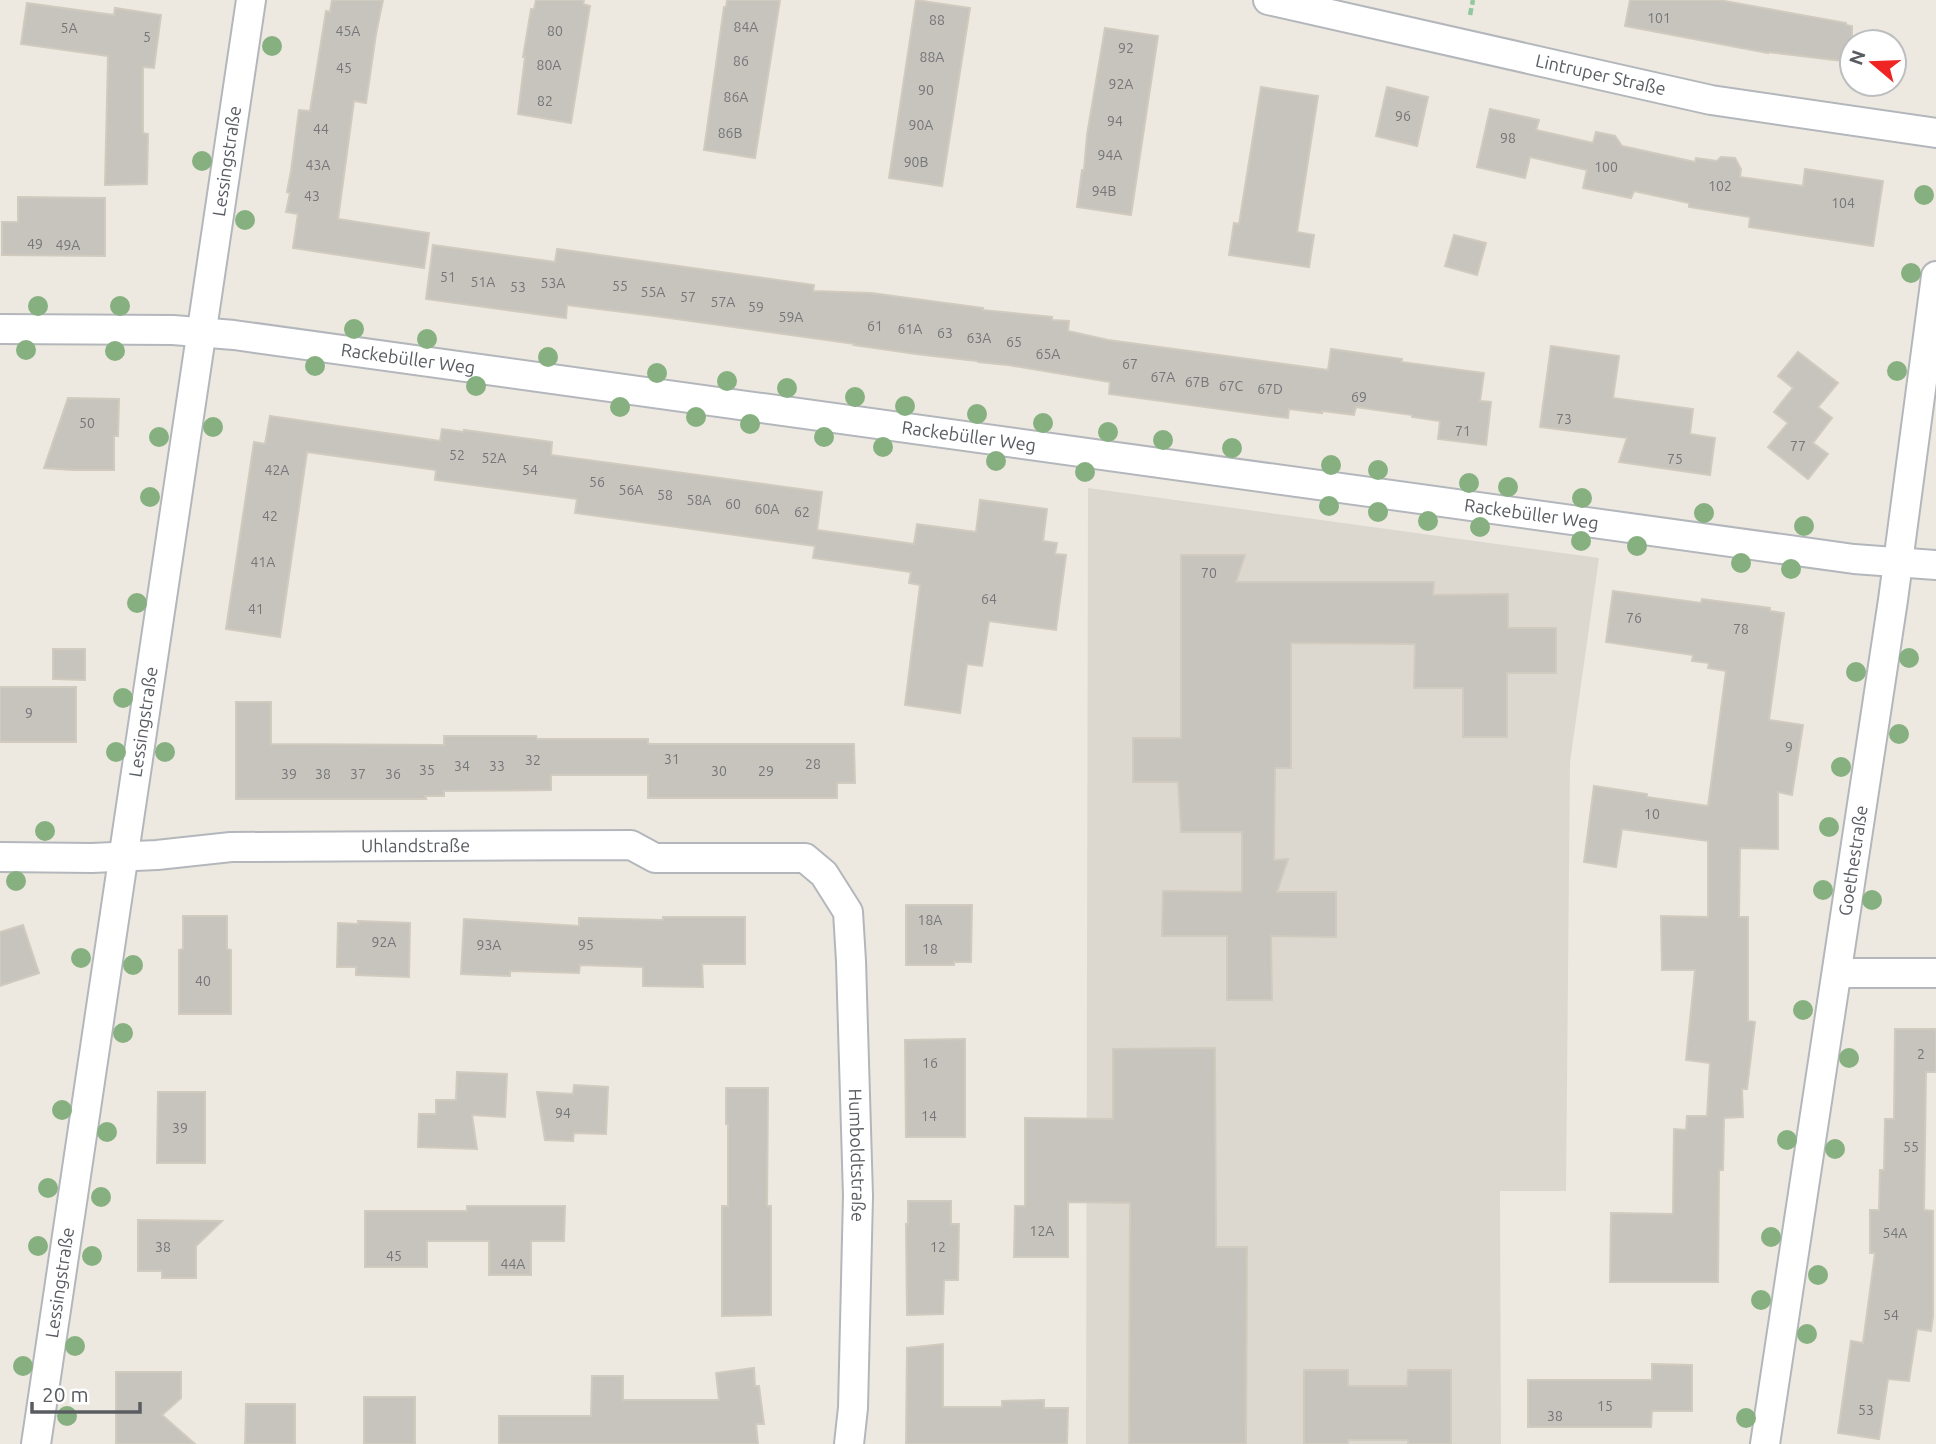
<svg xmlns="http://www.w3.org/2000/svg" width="1936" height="1444" viewBox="0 0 1936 1444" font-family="Ubuntu,sans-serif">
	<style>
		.education { fill: #ddd8cf }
		.building { fill: #c7c3bd; stroke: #d1cabe; stroke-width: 2 }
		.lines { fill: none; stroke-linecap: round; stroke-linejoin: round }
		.minor-casing { stroke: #b3b7bc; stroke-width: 32 }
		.path { stroke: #93c79f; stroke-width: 4.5; stroke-dasharray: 7 3.5; stroke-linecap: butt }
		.minor { stroke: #fff; stroke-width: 28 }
		.tree { fill: #86b07f }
		.labels { text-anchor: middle; stroke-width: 5; stroke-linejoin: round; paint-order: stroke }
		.number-label { font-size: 14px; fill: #747679 }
		.street-label { font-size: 18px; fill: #595d62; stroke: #fff }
	</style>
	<rect width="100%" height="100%" fill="#ede9e0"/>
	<!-- education -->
	<path class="education" d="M1088,488L1599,558L1570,762L1566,1191H1500L1501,1444H1086Z"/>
	<!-- building -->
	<path class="building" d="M332,0H383L376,34L366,103L354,101L338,219L429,233L424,268L293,248L298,214L286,212L290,193L287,192L291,171L299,110L310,111L326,11L330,12Z
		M536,0H584L583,4L590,6L571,123L518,114L525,57H523L531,9H534Z
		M727,0H780L755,158L704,150L724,7H726Z
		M916,0L970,8L942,186L889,178Z
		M1630,0H1719L1846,23V25L1852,26V62L1768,52V53L1625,26Z
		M27,3L114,15L115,8L161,15L154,68L143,67V133L148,134L147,184L105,185L108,56L21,44Z
		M1105,28L1158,36L1131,215L1077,207L1082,170H1084L1087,135Z
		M1261,87L1318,96L1297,232L1314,235L1309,267L1229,255L1234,223L1239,224Z
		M1387,87L1428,97L1417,146L1376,136Z
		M1490,109L1539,120L1536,130L1593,143L1596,132L1615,136L1622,146L1695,162L1696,158L1717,161L1721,157L1735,158L1741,169L1740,177L1803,186L1805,169L1883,181L1873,246L1749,227L1750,217L1689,207V203L1634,191L1631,198L1583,188L1587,170L1530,157L1525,178L1477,167Z
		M18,197L105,198V256L2,255V222H18Z
		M1454,235L1486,243L1477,275L1445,266Z
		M433,245L555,262L557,249L814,285L813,291L871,293L983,308L982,310L1052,317V320L1069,321L1068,331L1108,340L1328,370L1331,349L1402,359L1401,362L1484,373L1480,401L1491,402L1486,445L1438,439L1440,421L1412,417V415L1356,407L1354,415L1322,411V413L1289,409L1288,418L1271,416L1109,394L1110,382L1008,365L978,362L977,361L916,354L854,345L855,344L655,316L567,305L566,318L426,299Z
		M1551,346L1619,356L1613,398L1693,409L1690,434L1715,438L1710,475L1619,462L1627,438L1540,427Z
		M1798,352L1838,383L1818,407L1832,418L1813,443L1828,454L1808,479L1768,447L1788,423L1774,412L1793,388L1778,376Z
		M68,398L119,399L118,436H114V470H73L44,468Z
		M270,416L440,441L442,429L464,432V430L537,440L552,442L551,455L822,492L817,530L914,544L917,524L976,532L980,500L1047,509L1043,541L1057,543L1055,554L1066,555L1056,630L989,621L982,666L967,664L960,713L905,705L920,585L909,583L911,572L813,558L815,546L575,513L577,499L435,480L436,470L307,452L280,637L226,629L254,442L265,444Z
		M1181,555H1245L1236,582H1434L1433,595L1508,594V628H1556V673H1507V737H1463V688H1414L1415,644L1291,643V768H1275L1274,860L1288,859L1277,892H1336V937L1271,936L1272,1000H1227V936H1162L1163,891L1242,892V832H1181L1178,782H1133V738H1181Z
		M1613,591L1701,603L1702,599L1770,608V611L1784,613L1769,720L1803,725L1792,795L1778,792V849L1740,848L1739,917H1748V1021L1755,1022L1747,1089H1742L1743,1117L1724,1118L1723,1170H1719L1718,1282H1610L1611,1213L1673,1214L1674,1129L1686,1130L1687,1116H1707L1710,1063L1686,1060L1695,970H1662L1661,916L1708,917V841L1622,829L1616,867L1584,862L1594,786L1647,794V797L1708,806L1726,671L1708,668L1709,663L1692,661L1693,655L1606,642Z
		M53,649H85V680L53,679Z
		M0,687H76V742H0Z
		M236,702H271V744L444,745V736H536L537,739H648V744H854L855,783H837V798H648V775H551V790L444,791V796H425L426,799H236Z
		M906,905H972L971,962H954V965H906Z
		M183,916H227V949L231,950V1014H179V950L183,949Z
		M663,917H745V964H702L703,987L643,986V967L580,965L579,973L510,971V976L461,974L464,919L579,926V918L663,920Z
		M358,921L410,923L409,977L356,975V967H337L338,923L358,924Z
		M23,925L39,973L0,986V932Z
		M1895,1029H1936V1072H1926L1924,1210L1933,1211V1316L1931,1331L1917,1329L1909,1381L1888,1379L1879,1439L1838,1433L1851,1341L1863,1343L1875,1253H1870V1210H1879L1880,1170H1884L1885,1119H1894Z
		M965,1039V1137H906L905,1040Z
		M1215,1048L1216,1247H1247L1246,1444H1129L1130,1203L1068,1202V1257H1014L1015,1206H1025V1118L1113,1119V1049Z
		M457,1072L507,1074L505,1117L472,1115L477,1149L418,1147L419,1114H436V1100H456Z
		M574,1085L608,1087L606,1134L574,1133L573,1141L545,1140L537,1092L573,1094Z
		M726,1088H768L767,1206H771V1315L722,1316V1206H728V1124H726Z
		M158,1092H205V1163H157Z
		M908,1201H951V1224H959L958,1280H944L943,1314L907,1315L906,1224H908Z
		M467,1206H565L564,1241H531V1275H489V1241H427V1267H365V1211H467Z
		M138,1220L222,1221L196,1246V1278H162V1271H138Z
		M943,1344V1407H1002V1401L1044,1400V1408H1068L1067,1444H906L907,1348Z
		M1652,1364L1692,1365V1411H1652L1651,1427H1528V1380H1652Z
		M754,1368L755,1386H759L764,1424H756L758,1444H499V1416H591L592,1376H623V1400H719L716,1373Z
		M1304,1370H1348V1386H1407L1408,1370H1451V1444H1408V1440H1348V1444H1304Z
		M116,1372H181V1398L162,1415L195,1444H116Z
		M364,1397H415V1444H364Z
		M246,1404H295V1444H245Z"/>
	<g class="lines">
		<!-- minor casing -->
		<g class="minor-casing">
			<g id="minor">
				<path id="s1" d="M1268,0L1711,100L1936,133"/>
				<path id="s2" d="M0,329L173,330L234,335L1854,559L1936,565"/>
				<path id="s3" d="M0,857L92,858L157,855L231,847L631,845L655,858H805L824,874L848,912L851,961L858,1196L853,1408L849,1444"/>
				<path d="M1837,973H1936"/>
				<path id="s4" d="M36,1444L251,0"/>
				<path id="s5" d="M1765,1444L1893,600L1936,276"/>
			</g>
		</g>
		<!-- path -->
		<path class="path" d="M1470,15L1473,0"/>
		<!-- minor -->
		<use href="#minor" class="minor"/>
	</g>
	<!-- trees -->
	<g class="tree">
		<circle cx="272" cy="46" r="10"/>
		<circle cx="202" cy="161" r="10"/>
		<circle cx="1924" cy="195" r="10"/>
		<circle cx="245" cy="220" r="10"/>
		<circle cx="1911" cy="273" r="10"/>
		<circle cx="38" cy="306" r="10"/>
		<circle cx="120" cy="306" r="10"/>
		<circle cx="354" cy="329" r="10"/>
		<circle cx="427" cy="339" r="10"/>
		<circle cx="26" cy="350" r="10"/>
		<circle cx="115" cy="351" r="10"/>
		<circle cx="548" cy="357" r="10"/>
		<circle cx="315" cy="366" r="10"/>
		<circle cx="1897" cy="371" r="10"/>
		<circle cx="657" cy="373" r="10"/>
		<circle cx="727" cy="381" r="10"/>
		<circle cx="476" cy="386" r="10"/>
		<circle cx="787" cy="388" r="10"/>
		<circle cx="855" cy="397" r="10"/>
		<circle cx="905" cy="406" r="10"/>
		<circle cx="620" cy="407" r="10"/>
		<circle cx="977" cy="414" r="10"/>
		<circle cx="696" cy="417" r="10"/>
		<circle cx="1043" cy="423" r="10"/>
		<circle cx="750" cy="424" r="10"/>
		<circle cx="213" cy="427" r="10"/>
		<circle cx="1108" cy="432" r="10"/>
		<circle cx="159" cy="437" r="10"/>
		<circle cx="824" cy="437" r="10"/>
		<circle cx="1163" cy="440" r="10"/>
		<circle cx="883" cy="447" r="10"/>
		<circle cx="1232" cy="448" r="10"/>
		<circle cx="996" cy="461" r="10"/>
		<circle cx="1331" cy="465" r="10"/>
		<circle cx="1378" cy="470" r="10"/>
		<circle cx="1085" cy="472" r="10"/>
		<circle cx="1469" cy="483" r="10"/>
		<circle cx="1508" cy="487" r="10"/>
		<circle cx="150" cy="497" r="10"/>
		<circle cx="1582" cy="498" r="10"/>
		<circle cx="1329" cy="506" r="10"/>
		<circle cx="1378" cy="512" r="10"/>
		<circle cx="1704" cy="513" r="10"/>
		<circle cx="1428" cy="521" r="10"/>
		<circle cx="1804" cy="526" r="10"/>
		<circle cx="1480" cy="527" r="10"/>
		<circle cx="1581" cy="541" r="10"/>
		<circle cx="1637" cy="546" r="10"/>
		<circle cx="1741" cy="563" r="10"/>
		<circle cx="1791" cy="569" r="10"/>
		<circle cx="137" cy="603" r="10"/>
		<circle cx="1909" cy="658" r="10"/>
		<circle cx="1856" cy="672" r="10"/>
		<circle cx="123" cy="698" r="10"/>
		<circle cx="1899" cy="734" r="10"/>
		<circle cx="116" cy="752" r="10"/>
		<circle cx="165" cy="752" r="10"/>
		<circle cx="1841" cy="767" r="10"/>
		<circle cx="1829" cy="827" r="10"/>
		<circle cx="45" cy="831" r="10"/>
		<circle cx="16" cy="881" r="10"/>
		<circle cx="1823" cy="890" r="10"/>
		<circle cx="1872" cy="900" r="10"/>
		<circle cx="81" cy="958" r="10"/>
		<circle cx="133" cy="965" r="10"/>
		<circle cx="1803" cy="1010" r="10"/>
		<circle cx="123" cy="1033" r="10"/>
		<circle cx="1849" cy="1058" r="10"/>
		<circle cx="62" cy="1110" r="10"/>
		<circle cx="107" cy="1132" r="10"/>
		<circle cx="1787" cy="1140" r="10"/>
		<circle cx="1835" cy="1149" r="10"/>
		<circle cx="48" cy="1188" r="10"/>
		<circle cx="101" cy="1197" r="10"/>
		<circle cx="1771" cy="1237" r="10"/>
		<circle cx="38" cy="1246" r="10"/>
		<circle cx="92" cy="1256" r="10"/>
		<circle cx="1818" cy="1275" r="10"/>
		<circle cx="1761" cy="1300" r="10"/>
		<circle cx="1807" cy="1334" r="10"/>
		<circle cx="75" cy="1346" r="10"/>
		<circle cx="23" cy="1366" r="10"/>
		<circle cx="67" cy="1416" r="10"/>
		<circle cx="1746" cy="1418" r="10"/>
	</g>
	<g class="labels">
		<!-- number labels -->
		<g class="number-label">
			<text x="1659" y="23">101</text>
			<text x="937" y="25">88</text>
			<text x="746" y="32">84A</text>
			<text x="69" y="33">5A</text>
			<text x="348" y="36">45A</text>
			<text x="555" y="36">80</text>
			<text x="147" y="42">5</text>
			<text x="1126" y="53">92</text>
			<text x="932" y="62">88A</text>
			<text x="741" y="66">86</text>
			<text x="549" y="70">80A</text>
			<text x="344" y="73">45</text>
			<text x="1121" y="89">92A</text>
			<text x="926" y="95">90</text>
			<text x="736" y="102">86A</text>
			<text x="545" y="106">82</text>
			<text x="1403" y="121">96</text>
			<text x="1115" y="126">94</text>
			<text x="921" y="130">90A</text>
			<text x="321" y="134">44</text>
			<text x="730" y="138">86B</text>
			<text x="1508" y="143">98</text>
			<text x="1110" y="160">94A</text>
			<text x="916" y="167">90B</text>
			<text x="318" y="170">43A</text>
			<text x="1606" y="172">100</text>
			<text x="1720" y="191">102</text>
			<text x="1104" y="196">94B</text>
			<text x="312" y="201">43</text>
			<text x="1843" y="208">104</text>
			<text x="35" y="249">49</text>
			<text x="68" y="250">49A</text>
			<text x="448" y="282">51</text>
			<text x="483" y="287">51A</text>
			<text x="553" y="288">53A</text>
			<text x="620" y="291">55</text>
			<text x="518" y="292">53</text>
			<text x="653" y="297">55A</text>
			<text x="688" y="302">57</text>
			<text x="723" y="307">57A</text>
			<text x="756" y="312">59</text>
			<text x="791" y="322">59A</text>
			<text x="875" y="331">61</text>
			<text x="910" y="334">61A</text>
			<text x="945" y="338">63</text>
			<text x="979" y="343">63A</text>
			<text x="1014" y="347">65</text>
			<text x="1048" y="359">65A</text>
			<text x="1130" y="369">67</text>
			<text x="1163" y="382">67A</text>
			<text x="1197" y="387">67B</text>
			<text x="1231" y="391">67C</text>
			<text x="1270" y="394">67D</text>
			<text x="1359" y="402">69</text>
			<text x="1564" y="424">73</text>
			<text x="87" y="428">50</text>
			<text x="1463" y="436">71</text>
			<text x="1798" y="451">77</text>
			<text x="457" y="460">52</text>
			<text x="494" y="463">52A</text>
			<text x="1675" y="464">75</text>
			<text x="277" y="475">42A</text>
			<text x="530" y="475">54</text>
			<text x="597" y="487">56</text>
			<text x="631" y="495">56A</text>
			<text x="665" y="500">58</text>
			<text x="699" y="505">58A</text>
			<text x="733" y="509">60</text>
			<text x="767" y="514">60A</text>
			<text x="802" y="517">62</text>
			<text x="270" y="521">42</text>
			<text x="263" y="567">41A</text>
			<text x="1209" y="578">70</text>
			<text x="989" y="604">64</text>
			<text x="256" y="614">41</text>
			<text x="1634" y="623">76</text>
			<text x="1741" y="634">78</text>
			<text x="29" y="718">9</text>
			<text x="1789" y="752">9</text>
			<text x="672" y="764">31</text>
			<text x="533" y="765">32</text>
			<text x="813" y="769">28</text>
			<text x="462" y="771">34</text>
			<text x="497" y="771">33</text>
			<text x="427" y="775">35</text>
			<text x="719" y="776">30</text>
			<text x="766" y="776">29</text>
			<text x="289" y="779">39</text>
			<text x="323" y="779">38</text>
			<text x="358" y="779">37</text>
			<text x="393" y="779">36</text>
			<text x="1652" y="819">10</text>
			<text x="930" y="925">18A</text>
			<text x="384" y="947">92A</text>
			<text x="489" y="950">93A</text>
			<text x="586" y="950">95</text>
			<text x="930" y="954">18</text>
			<text x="203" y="986">40</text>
			<text x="1921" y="1059">2</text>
			<text x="930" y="1068">16</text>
			<text x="563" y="1118">94</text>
			<text x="929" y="1121">14</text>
			<text x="180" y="1133">39</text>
			<text x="1911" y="1152">55</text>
			<text x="1042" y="1236">12A</text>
			<text x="1895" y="1238">54A</text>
			<text x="163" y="1252">38</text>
			<text x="938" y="1252">12</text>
			<text x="394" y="1261">45</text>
			<text x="513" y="1269">44A</text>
			<text x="1891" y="1320">54</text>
			<text x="1605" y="1411">15</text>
			<text x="1866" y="1415">53</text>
			<text x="1555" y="1421">38</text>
		</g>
		<!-- street labels -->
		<g class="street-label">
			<text dy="6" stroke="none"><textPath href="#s1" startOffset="341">Lintruper Straße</textPath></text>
			<text dy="6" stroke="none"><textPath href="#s4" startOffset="1297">Lessingstraße</textPath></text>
			<text dy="6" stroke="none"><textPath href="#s2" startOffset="410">Rackebüller Weg</textPath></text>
			<text dy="6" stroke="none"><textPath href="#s2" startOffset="976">Rackebüller Weg</textPath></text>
			<text dy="6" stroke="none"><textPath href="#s2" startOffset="1544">Rackebüller Weg</textPath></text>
			<text dy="6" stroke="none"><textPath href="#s4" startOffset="730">Lessingstraße</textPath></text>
			<text dy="6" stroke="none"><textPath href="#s3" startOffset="416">Uhlandstraße</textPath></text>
			<text dy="6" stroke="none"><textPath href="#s5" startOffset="590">Goethestraße</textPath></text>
			<text dy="6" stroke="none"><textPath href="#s3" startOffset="1122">Humboldtstraße</textPath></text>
			<text dy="6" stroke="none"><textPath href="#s4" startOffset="163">Lessingstraße</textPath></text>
		</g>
	</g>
	<!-- north arrow -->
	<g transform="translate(1873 63) rotate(289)"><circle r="33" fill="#ffffff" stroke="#bdbec0" stroke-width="2"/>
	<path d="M0-5L12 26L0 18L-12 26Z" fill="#ef2523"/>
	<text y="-10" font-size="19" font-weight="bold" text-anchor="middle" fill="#595d62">N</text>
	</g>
	<!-- scale -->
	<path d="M32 1402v10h108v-10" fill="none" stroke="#595d62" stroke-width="3.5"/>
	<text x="42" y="1402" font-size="21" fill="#595d62" stroke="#ffffff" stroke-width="5" paint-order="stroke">20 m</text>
</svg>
